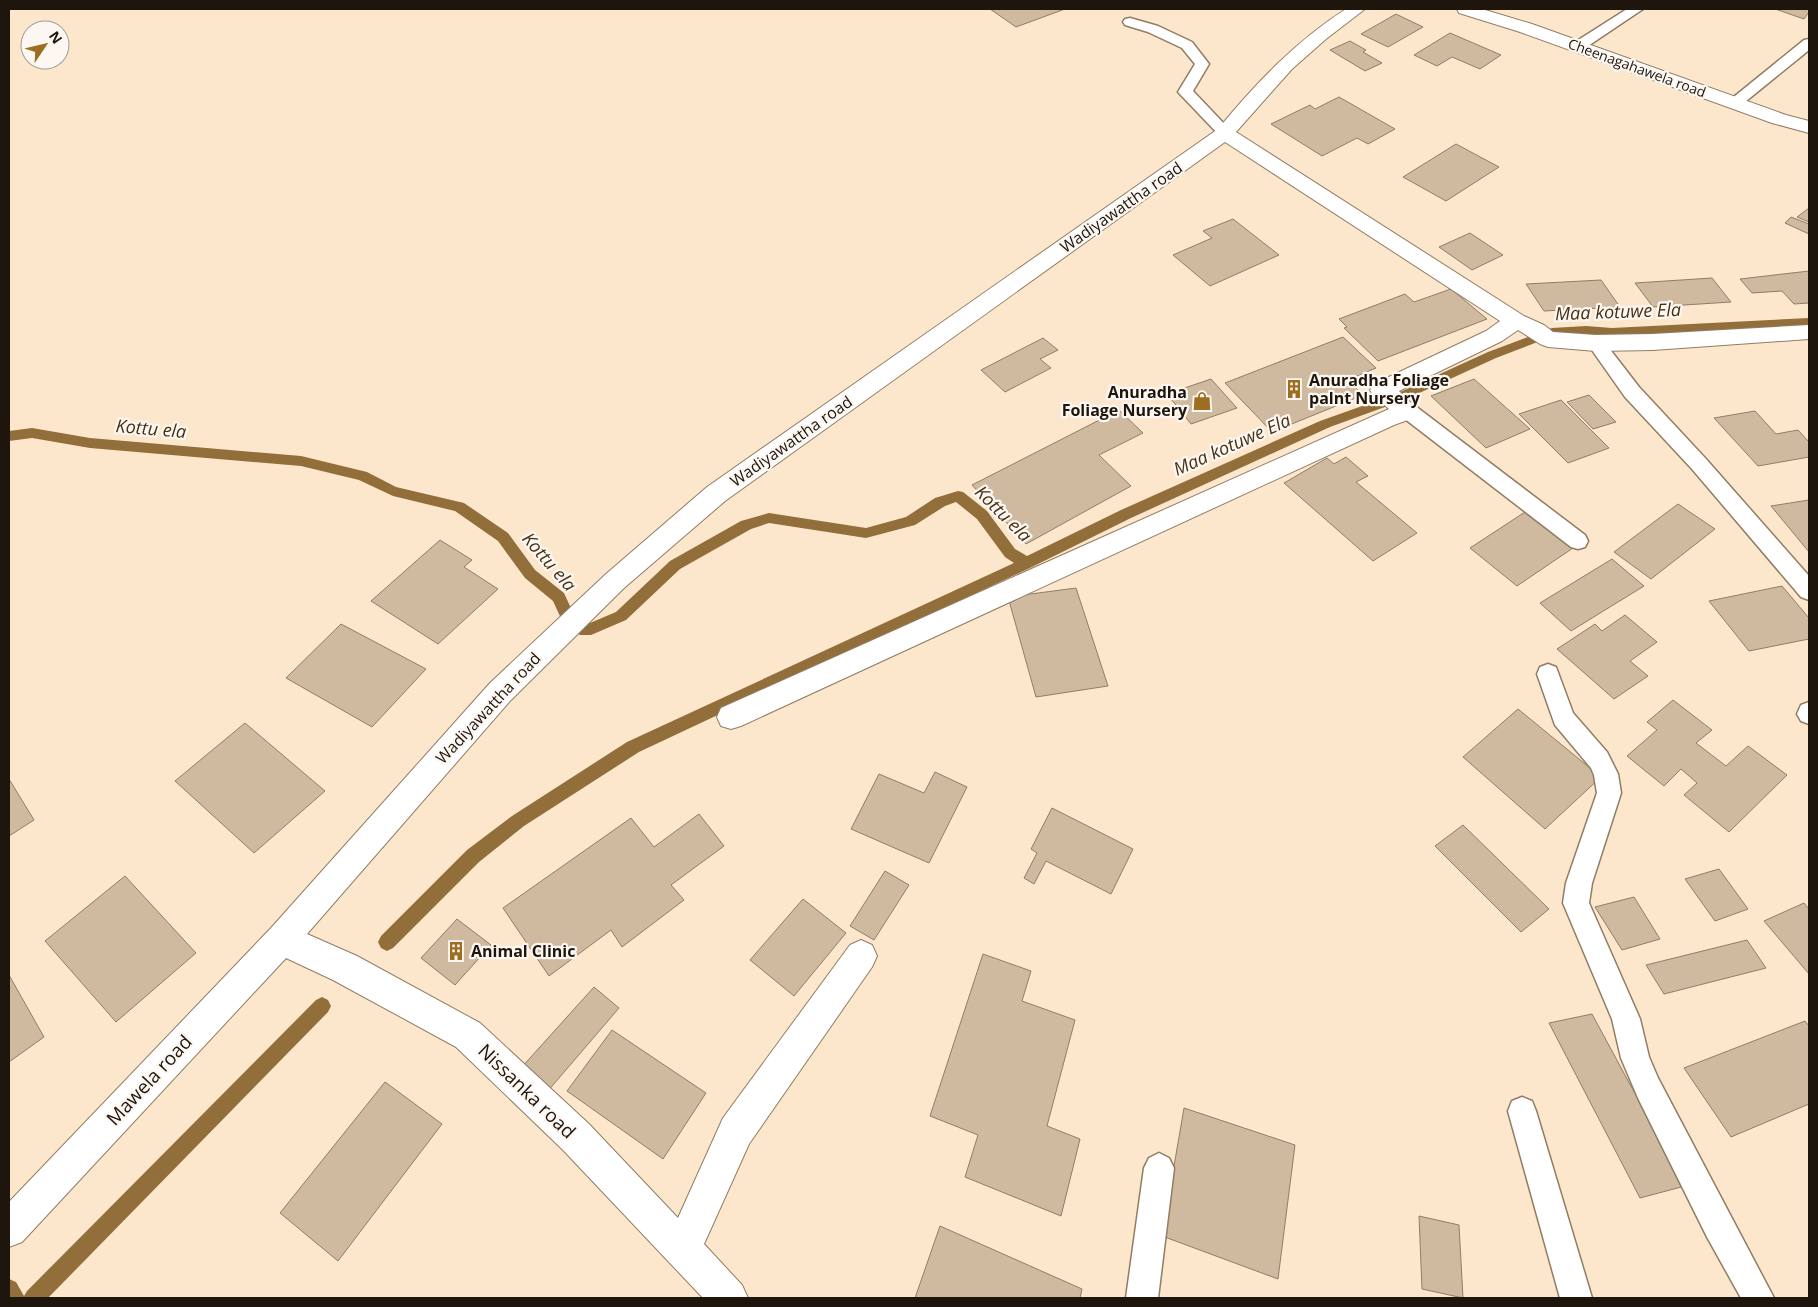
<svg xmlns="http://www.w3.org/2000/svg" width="1818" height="1307" viewBox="0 0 1818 1307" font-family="'Open Sans',sans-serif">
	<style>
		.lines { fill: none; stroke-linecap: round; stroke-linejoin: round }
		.stream { fill: #926e3b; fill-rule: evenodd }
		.building { fill: #cfbaa0; stroke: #907d65 }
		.service-casing { stroke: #907d64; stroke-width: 3 }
		.minor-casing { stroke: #907d64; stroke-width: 2 }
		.service { fill: #fff; fill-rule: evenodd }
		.minor { fill: #fff; fill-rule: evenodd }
		.labels { text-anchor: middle; stroke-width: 4.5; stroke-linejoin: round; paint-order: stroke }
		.far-street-label { font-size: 14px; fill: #1e160d; stroke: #fcf7f2 }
		.street-label { font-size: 16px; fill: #1e160d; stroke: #fcf7f2 }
		.poi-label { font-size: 16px; font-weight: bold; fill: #1e160d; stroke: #fcf7f2; text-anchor: start }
		.water-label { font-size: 18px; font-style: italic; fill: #463113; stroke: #fcf7f2 }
		.near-street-label { font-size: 19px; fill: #1e160d; stroke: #fcf7f2 }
	</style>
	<rect width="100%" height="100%" fill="#fde7cc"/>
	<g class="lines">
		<!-- stream -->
		<path class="stream" d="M1809,318V326L1612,336L1586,334L1553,336L1496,358L1404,400L1330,427L1131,518L1032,567L639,752L524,826L479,862L393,948L387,951L381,948L378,942L381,936L467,850L512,816L627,742L1014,563L1005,557L977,519L956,502L945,506L915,525L866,538L769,523L751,529L680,569L626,620L591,635H580L564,625L553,601L525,578L498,541L455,511L393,496L359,480L301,466L90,448L32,438L9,441V431L32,428L90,438L301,456L367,472L396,487L464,503L508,533L535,570L564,593L575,617L583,623H590L616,612L670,561L741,521L769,513L866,528L906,517L935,498L958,491L963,492L987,511L1015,549L1027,556L1121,510L1320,421L1396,394L1488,352L1552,328L1586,326L1612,328Z
			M322,997L328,1000L331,1006L328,1012L48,1298H9V1279L16,1282L24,1296L27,1291L316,1000Z"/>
	</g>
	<!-- building -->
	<path class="building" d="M990,9H1065L1016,27Z
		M1775,9H1809V12L1804,19Z
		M1396,14L1423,27L1388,47L1361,34Z
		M1450,33L1501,55L1480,69L1452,57L1437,66L1414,55Z
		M1350,41L1366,50L1363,52L1382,63L1365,71L1330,50Z
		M1339,97L1395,129L1368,144L1357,138L1322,156L1271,124L1310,105L1315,109Z
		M1456,144L1499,167L1446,201L1403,177Z
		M1809,208V222L1797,217Z
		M1791,217L1809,224V234L1785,223Z
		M1233,219L1279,255L1210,286L1173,255L1212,238L1203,231Z
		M1470,233L1503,255L1472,270L1439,247Z
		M1809,271V303L1794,304L1782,291L1752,293L1740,279Z
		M1712,278L1731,302L1653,307L1635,283Z
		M1601,280L1620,307L1544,311L1526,284Z
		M1451,289L1487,319L1378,361L1344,328L1347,327L1339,319L1405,294L1414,302Z
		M1343,337L1376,368L1348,380L1363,395L1272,432L1225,383Z
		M1043,338L1058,350L1040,359L1051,368L1005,392L981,370Z
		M1211,379L1237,408L1191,424L1167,394Z
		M1474,379L1530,429L1486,448L1431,396Z
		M1589,395L1616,422L1593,429L1567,402Z
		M1561,400L1609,448L1568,463L1519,414Z
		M1119,410L1143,433L1099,455L1131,486L1026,544L972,485Z
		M1755,411L1776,434L1798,430L1809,442V457L1758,466L1714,418Z
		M1346,457L1368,476L1356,482L1417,533L1373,561L1284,483L1327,458L1334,464Z
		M1809,500V552L1771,506Z
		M1678,504L1715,529L1651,579L1614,552Z
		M1525,512L1573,548L1517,586L1470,548Z
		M440,540L472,560L464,567L498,589L438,644L371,601Z
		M1612,559L1644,586L1571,631L1540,603Z
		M1782,586L1809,618V639L1749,651L1709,601Z
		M1076,588L1108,686L1036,697L1008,597Z
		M1625,615L1657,642L1630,661L1648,676L1614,699L1557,649L1595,624L1602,631Z
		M341,624L426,669L372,727L286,678Z
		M1673,700L1712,730L1696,743L1726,766L1748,746L1787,775L1729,832L1684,795L1697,783L1681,769L1664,786L1627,756L1657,730L1647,722Z
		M1518,709L1601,777L1545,829L1463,757Z
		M245,723L325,791L254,853L175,781Z
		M935,772L967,787L929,863L851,829L879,774L924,793Z
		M9,779L34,820L9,836Z
		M1052,808L1133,849L1111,894L1046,861L1034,884L1024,878L1037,853L1031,849Z
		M699,814L724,846L671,885L684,900L622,947L611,930L549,976L503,908L631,818L654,847Z
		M1463,825L1549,909L1521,932L1435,846Z
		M1719,869L1748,909L1715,921L1685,879Z
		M885,871L909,885L874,940L850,926Z
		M125,876L196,953L116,1022L45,941Z
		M1634,897L1660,939L1622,950L1595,907Z
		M803,899L846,933L794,996L750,960Z
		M1804,903L1809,909V974L1764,921Z
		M457,919L491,945L455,985L421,958Z
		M1747,940L1766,968L1664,994L1646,965Z
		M983,954L1031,971L1022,1001L1075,1020L1047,1126L1080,1139L1061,1216L965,1177L978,1135L930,1116Z
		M9,975L44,1037L9,1062Z
		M594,987L619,1008L547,1092L521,1068Z
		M1592,1014L1685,1186L1640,1198L1549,1023Z
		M1805,1021L1809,1026V1104L1731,1137L1684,1068Z
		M612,1030L706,1093L663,1159L567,1091Z
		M385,1082L442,1124L338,1261L280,1213Z
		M1184,1108L1295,1145L1278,1279L1162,1236Z
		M1419,1216L1459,1225L1463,1298L1422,1289Z
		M940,1226L1082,1289L1080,1298H915Z"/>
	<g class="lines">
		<!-- service casing -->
		<g class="service-casing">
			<path id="service" d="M1627,9H1643L1582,50H1572L1570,47L1572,44Z
				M1130,18L1158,26L1192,42L1209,64L1193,91L1230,130L1233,133L1230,136H1220L1178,92L1195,64L1182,48L1148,32L1125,25L1123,22L1125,19Z
				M1809,39V50L1740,106H1730L1727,103L1730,100L1804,40Z
				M1596,337L1602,339L1639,387L1706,459L1809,576V600L1801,597L1692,469L1625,397L1587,343L1590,339Z
				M1399,397L1406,399L1585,535L1588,541L1585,547L1578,549L1571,547L1392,409L1389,404L1392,399Z
				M1548,664L1556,667L1573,713L1607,752L1618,774L1621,793L1592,883L1589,903L1640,1019L1649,1057L1658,1078L1774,1298H1741L1707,1237L1638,1098L1621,1058L1612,1019L1563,903L1566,883L1597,793L1594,775L1591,768L1555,725L1537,674L1540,667Z
				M1809,702V724L1801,721L1797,714L1801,705Z
				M1522,1097L1532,1101L1536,1111L1592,1298H1560L1508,1111L1512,1101Z
				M1159,1153L1169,1158L1174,1168L1158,1298H1126L1144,1168L1149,1158Z"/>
		</g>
		<!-- minor casing -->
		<g class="minor-casing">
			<path id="minor" d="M1346,9H1365L1326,39L1292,69L1236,132L1524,316L1544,325L1553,332L1596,335L1653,334L1809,325V339L1653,350L1596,351L1548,347L1540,344L1518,330L1502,341L1399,391L1410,403L1416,405L1420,411L1416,417L1394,425L741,726L731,729L721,726L717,717L721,708L1389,409L1374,396L1370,390L1374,384L1486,331L1500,321L1225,142L725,501L624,588L510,701L307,934L357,956L480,1023L589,1124L678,1218L723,1118L850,945L861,940L872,945L877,956L872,967L749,1144L704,1244L742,1285L748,1298H703L563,1150L456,1047L333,980L286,958L22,1242L9,1247V1202L271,928L490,683L606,574L707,487L1218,129C1256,83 1296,41 1346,9Z
				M1457,9H1482L1532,24L1786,115L1809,121V133L1772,123L1520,32L1459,13Z"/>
		</g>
		<!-- service -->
		<use href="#service" class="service"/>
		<!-- minor -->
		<use href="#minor" class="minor"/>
	</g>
	<!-- icons -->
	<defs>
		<g id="building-bare" transform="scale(1.5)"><path d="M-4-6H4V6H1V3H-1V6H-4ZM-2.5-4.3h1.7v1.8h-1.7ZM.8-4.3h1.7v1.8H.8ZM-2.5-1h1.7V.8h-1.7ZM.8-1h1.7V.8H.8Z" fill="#9d6d20" stroke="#fcf7f2" stroke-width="2.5" paint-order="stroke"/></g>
		<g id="shop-bare" transform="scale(1.5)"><path d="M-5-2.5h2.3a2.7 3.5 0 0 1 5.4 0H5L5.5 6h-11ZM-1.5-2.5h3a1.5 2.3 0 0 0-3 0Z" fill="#9d6d20" stroke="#fcf7f2" stroke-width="2.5" paint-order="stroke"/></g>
	</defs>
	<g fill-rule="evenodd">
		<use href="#building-bare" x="1294" y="389"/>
		<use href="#shop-bare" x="1202" y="401"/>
		<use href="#building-bare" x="456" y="951"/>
	</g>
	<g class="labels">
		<!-- far-street labels -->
		<g class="far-street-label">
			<text transform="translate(1637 68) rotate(20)" y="5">Cheenagahawela road</text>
		</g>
		<!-- street labels -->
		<g class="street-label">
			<text transform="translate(1121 207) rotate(-35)" y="6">Wadiyawattha road</text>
			<text transform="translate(791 441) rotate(-35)" y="6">Wadiyawattha road</text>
			<text transform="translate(488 708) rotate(-47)" y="6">Wadiyawattha road</text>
		</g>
		<!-- poi labels -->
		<g class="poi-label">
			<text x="1309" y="386">Anuradha Foliage<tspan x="1309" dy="18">palnt Nursery</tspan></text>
			<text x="1187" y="398" text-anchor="end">Anuradha<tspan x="1187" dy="18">Foliage Nursery</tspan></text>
			<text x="471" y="957">Animal Clinic</text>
		</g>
		<!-- water labels -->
		<g class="water-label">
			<text transform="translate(1618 312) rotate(-2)" y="6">Maa kotuwe Ela</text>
			<text transform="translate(151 429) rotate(5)" y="6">Kottu ela</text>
			<text transform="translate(1232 445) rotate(-24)" y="6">Maa kotuwe Ela</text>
			<text transform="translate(1003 514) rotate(45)" y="6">Kottu ela</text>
			<text transform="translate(549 562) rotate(49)" y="6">Kottu ela</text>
		</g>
		<!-- near-street labels -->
		<g class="near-street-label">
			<text transform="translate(149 1080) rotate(-47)" y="7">Mawela road</text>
			<text transform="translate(527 1091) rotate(44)" y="7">Nissanka road</text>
		</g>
	</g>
	<!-- border -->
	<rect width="1818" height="1307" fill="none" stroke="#1e160d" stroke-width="20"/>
	<!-- north arrow -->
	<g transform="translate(45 45) rotate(55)"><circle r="24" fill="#fcf7f2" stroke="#a39d96"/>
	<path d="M0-4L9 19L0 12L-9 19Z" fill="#9d6d20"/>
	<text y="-8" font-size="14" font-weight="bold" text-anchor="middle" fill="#1e160d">N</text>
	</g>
</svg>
